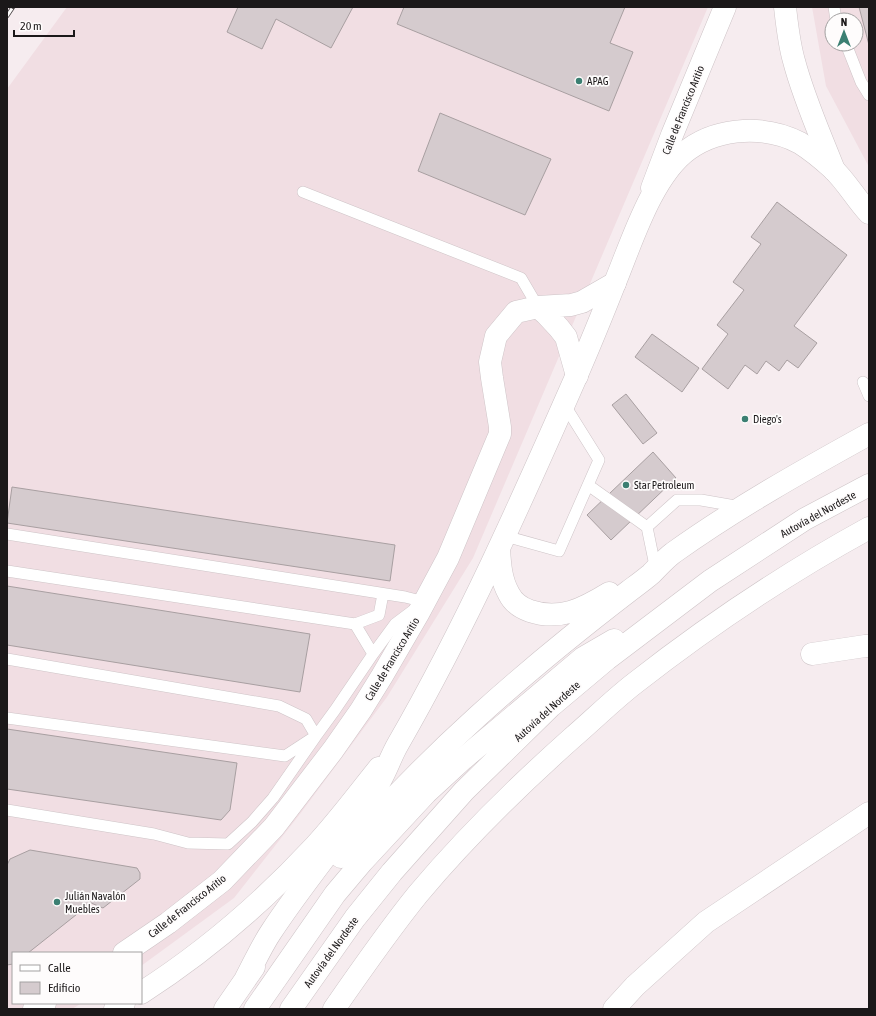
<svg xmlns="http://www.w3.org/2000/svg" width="876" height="1016" viewBox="0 0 876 1016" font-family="'Asap Condensed',sans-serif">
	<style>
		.built { fill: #f1dee3; fill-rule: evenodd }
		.building { fill: #d5cbce; stroke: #a89fa1 }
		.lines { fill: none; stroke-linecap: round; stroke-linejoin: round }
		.service-casing { stroke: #cec4c7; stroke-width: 12 }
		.minor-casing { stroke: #cec4c7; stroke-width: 23 }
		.tertiary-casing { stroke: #cec4c7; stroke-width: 23 }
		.secondary-casing { stroke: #cec4c7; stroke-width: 23 }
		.trunk-casing { stroke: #cec4c7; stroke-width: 23 }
		.motorway-casing { stroke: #cec4c7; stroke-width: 23 }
		.service { stroke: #fff; stroke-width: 11 }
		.minor { stroke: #fff; stroke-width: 22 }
		.tertiary { stroke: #fff; stroke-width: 22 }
		.secondary { stroke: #fff; stroke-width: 22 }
		.trunk { stroke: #fff; stroke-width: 22 }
		.motorway { stroke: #fff; stroke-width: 22 }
		.rail-casing { stroke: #484344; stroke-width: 4.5 }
		.rail { stroke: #fefcfc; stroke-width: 3; stroke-dasharray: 9; stroke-linecap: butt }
		.poi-dot { fill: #3b7f72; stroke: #fefcfc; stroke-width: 1.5 }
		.labels { text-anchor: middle; stroke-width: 3.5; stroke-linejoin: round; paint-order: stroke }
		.poi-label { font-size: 11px; fill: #1b1819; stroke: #fefcfc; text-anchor: start }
		.street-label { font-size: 11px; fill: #1b1819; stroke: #fefcfc }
	</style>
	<rect width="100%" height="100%" fill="#f6ecef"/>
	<!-- built -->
	<path class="built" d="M67,7H708L473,558L387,697L300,814L234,898L141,966V953H13V1003H82L72,1009H7V89Z
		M812,7H869V167L826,86ZM832,20H856V44H832Z"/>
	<!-- building -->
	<path class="building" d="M238,7H353L331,48L276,19L262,49L227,32Z
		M404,7H625L610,43L633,52L609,111L397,24Z
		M859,7H869V45Z
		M440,113L551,159L525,215L418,171Z
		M777,202L847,255L794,326L817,343L798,368L787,360L779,371L766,361L757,374L745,365L728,389L702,369L728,334L717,325L744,290L733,282L761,244L751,237Z
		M652,334L699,368L682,392L635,357Z
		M626,394L657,433L643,444L612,405Z
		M653,452L676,478L611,540L587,515Z
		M12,487L395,545L390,581L7,523Z
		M7,586L310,634L300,692L7,645Z
		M7,729L237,763L230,810L221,820L7,789Z
		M30,850L137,868L140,873V879L103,908L91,903L28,953H13V964L7,965V865L10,859Z"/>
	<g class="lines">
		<!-- service casing -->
		<g class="service-casing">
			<path id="service" d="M834,7L836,20
				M846,44L861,82L869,95
				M303,192L521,278L538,307
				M863,382L869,396
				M588,485L647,527
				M7,534L405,597L425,602
				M505,536L559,551L599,460L564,404
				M654,561L647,527L677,500H701L741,507
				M7,571L355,624L379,615L383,594
				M373,654L395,624L415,609
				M7,659L279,706L306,719L316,736L335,710L373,654L355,624
				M7,718L285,756L311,739
				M7,810L154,834L188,843L228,844L252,822L273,798L316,736"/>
		</g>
		<!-- minor casing -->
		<g class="minor-casing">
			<path id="minor" d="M538,307L546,314L559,328L566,337L577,376
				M812,654L865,646H869
				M124,953L168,923L222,881L274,827L333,750L361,710L382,676L418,614L448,558L497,441L500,434V427L492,378L490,362L496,336L516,312L538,307L571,305L582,302L615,283
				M34,1009L45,1003"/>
		</g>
		<!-- tertiary casing -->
		<g class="tertiary-casing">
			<path id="tertiary" d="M141,993C205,952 264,901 315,846C338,821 358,794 379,768
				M115,1009L124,1003
				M614,1009L635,986L706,922L869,813"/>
		</g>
		<!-- secondary casing -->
		<g class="secondary-casing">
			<path id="secondary" d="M785,7C787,25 789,44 794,61C804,99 820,134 834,170
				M652,188L672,135L725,7"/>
		</g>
		<!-- trunk casing -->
		<g class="trunk-casing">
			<path id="trunk" d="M499,549C500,565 501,580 509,594C513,602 521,608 530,611C560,621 583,609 609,593
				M341,857C425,757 526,670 629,591C637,585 644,580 651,574C658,567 665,559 673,553C736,508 802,471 869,434
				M246,978C254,963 261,947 271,932C305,880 346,833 380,781C387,769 391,756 398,744C466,626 521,502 576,377C590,345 603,313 616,280C632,241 653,174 689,149C720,127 766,125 800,143C811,150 822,159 832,168C846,181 856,199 869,213
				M225,1009L254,967"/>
		</g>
		<!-- motorway casing -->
		<g class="motorway-casing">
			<path id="motorway" d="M255,1009L335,894L362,862L426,793L463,759L583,658L614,640
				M291,1009L355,918L392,872L464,791L551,706L607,659L710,581L805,519L869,485
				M334,1009C361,970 388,931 418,894C465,838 517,787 572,738C593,720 613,700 635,683C709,625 787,573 869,528"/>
		</g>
		<!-- service -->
		<use href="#service" class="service"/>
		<!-- minor -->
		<use href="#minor" class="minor"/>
		<!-- tertiary -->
		<use href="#tertiary" class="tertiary"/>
		<!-- secondary -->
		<use href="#secondary" class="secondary"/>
		<!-- trunk -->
		<use href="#trunk" class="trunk"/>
		<!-- motorway -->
		<use href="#motorway" class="motorway"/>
		<!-- rail casing -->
		<g class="rail-casing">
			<path id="rail" d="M7,16L13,7"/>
		</g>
		<!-- rail -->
		<use href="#rail" class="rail"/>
	</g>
	<!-- markers -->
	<g class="poi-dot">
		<circle cx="579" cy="81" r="4"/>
		<circle cx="745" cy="419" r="4"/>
		<circle cx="626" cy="485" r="4"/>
		<circle cx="57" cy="902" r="4"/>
	</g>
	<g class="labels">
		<!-- poi labels -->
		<g class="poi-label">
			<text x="587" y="85">APAG</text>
			<text x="753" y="423">Diego's</text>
			<text x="634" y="489">Star Petroleum</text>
			<text x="65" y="900">Julián Navalón<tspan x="65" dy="13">Muebles</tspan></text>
		</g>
		<!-- street labels -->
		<g class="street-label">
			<text transform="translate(683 110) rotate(-68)" y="4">Calle de Francisco Aritio</text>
			<text transform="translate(818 514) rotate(-29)" y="4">Autovía del Nordeste</text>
			<text transform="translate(392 659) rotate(-59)" y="4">Calle de Francisco Aritio</text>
			<text transform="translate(547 711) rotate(-42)" y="4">Autovía del Nordeste</text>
			<text transform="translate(187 906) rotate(-38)" y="4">Calle de Francisco Aritio</text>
			<text transform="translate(331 952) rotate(-54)" y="4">Autovía del Nordeste</text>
		</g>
	</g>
	<!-- border -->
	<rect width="876" height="1016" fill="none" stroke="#1b1819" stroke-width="16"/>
	<!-- legend -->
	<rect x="12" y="952" width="130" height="52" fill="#fefcfc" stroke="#a3a1a1"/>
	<rect x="20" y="965" width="20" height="6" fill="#ffffff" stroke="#a3a1a1"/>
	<text x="48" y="972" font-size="12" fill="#1b1819">Calle</text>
	<rect x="20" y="982" width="20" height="12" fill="#d5cbce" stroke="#a3a1a1"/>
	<text x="48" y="992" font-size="12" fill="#1b1819">Edificio</text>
	<!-- north arrow -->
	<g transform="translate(844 32)"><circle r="19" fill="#fefcfc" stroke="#a3a1a1"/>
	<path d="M0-3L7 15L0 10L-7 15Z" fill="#3b7f72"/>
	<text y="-6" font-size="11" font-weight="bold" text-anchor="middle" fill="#1b1819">N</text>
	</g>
	<!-- scale -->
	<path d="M14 30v6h60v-6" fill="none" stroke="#1b1819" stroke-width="2"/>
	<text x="20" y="30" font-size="12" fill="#1b1819" stroke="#fefcfc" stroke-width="3" paint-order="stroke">20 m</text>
</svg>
